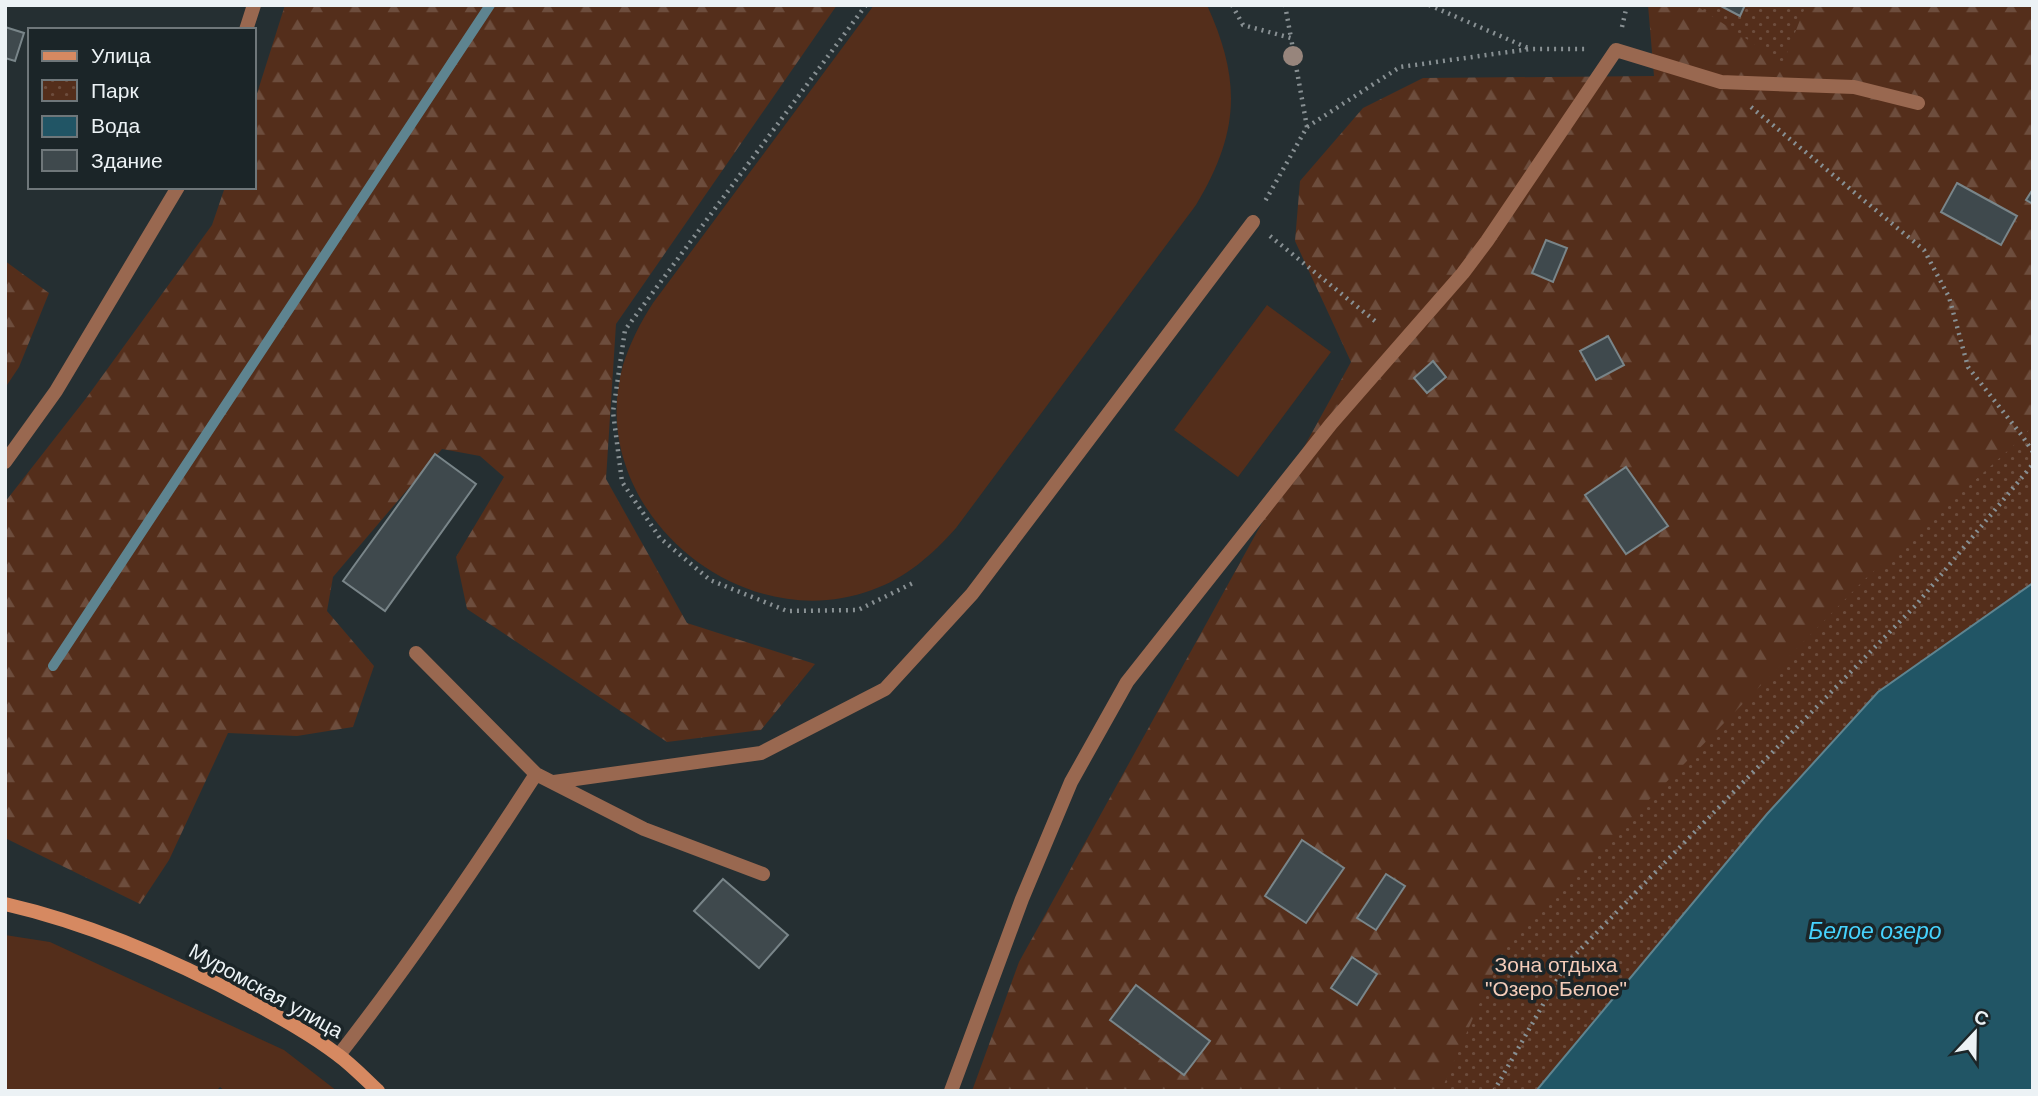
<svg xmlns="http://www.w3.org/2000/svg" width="2038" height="1096" viewBox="0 0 2038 1096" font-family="Arial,sans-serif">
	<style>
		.grass { fill: #542e1b }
		.forest { fill: url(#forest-firs) }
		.park { fill: url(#park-dots) }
		.water { fill: #215565; stroke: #5e8490; stroke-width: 2 }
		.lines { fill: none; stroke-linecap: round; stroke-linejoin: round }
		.stream { stroke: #5e8490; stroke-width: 10 }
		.building { fill: #3f494d; stroke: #798589; stroke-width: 2 }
		.path { stroke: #889093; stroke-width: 4.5; stroke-dasharray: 2 5; stroke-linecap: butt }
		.lane { stroke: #996850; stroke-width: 14 }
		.secondary { stroke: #d68961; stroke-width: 14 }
		.tree { fill: #97857c }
		.labels { text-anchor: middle; stroke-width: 7; stroke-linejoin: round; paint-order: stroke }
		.park-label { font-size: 21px; fill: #f4ccb9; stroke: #1b2528 }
		.street-label { font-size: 21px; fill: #ecf2f5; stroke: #1b2528 }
		.water-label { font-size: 23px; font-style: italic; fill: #46d3fe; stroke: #1b2528 }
	</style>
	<defs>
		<pattern id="forest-firs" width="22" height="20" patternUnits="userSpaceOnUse" patternTransform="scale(1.75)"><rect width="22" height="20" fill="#542e1b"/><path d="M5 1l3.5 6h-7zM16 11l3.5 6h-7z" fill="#6d4d3d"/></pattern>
		<pattern id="park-dots" width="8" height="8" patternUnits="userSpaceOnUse" patternTransform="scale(1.75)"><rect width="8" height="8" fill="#542e1b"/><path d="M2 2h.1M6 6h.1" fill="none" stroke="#6d4d3d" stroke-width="1.8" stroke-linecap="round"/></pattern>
	</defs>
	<rect width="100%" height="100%" fill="#252f32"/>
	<!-- grass -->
	<path class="grass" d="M874,5H1207C1242,82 1239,133 1196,205L956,528C932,555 906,578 872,590C737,640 583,506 623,365C630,343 640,323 653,303Z
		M1267,305L1331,352L1238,477L1174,430Z
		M5,935L50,942L284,1050L337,1091H225L220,1087L216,1091H5Z"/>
	<!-- forest -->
	<path class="forest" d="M285,5H837L616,324L606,479L687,623L815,664L761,730L667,742L467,609L456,557L504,477L480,456L442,449L333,577L327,611L374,666L353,727L297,736L228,733L169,860L140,904L5,838V502L87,397L212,225L225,187H254V103Z
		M1648,5H2033V521L1769,781L1520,1091H972L1019,962L1351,362L1295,241L1300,181L1363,108L1423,78L1654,76Z
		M5,261L49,293L19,367L5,388Z"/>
	<!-- park -->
	<path class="park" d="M1695,5H1806L1783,63Z
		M2033,424V583L1878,692L1767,814L1536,1091H1441L1504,948L1864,580L2023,437Z"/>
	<!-- water -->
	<path class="water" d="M2033,583V1091H1536L1767,814L1878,692Z"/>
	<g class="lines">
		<!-- stream -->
		<path class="stream" d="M53,666L490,5"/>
	</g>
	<!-- building -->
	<path class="building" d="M1719,5H1745L1740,16Z
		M5,27L24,33L15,61L5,58Z
		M1957,183L2017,216L2001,245L1941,212Z
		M2033,189V204L2026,200Z
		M1546,240L1567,248L1553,282L1532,273Z
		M1608,336L1624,365L1596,380L1580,351Z
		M1433,361L1446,377L1427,393L1414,378Z
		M435,454L476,484L385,611L343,581Z
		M1626,467L1668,526L1626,554L1585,495Z
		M1302,840L1344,868L1306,923L1265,896Z
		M1386,874L1405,886L1376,930L1357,918Z
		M723,879L788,935L759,968L694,911Z
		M1352,957L1377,974L1357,1005L1331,988Z
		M1136,985L1210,1041L1184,1075L1110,1020Z"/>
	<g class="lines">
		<!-- path -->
		<path class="path" d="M866,5L625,330L613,412L622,482L660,538L710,580L787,611L858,610L913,583
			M1232,5L1243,25L1291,38L1307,127L1264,203
			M1285,5L1291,38
			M1429,5L1528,48
			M1622,27L1627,5
			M1751,107L1924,250L1949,297L1968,367L2023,437L2033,452
			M1307,127L1400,67L1530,49H1588
			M1270,236L1375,321
			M1494,1091L1566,964L1916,605L2033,464"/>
		<!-- lane -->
		<path class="lane" d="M246,30L254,5
			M5,462L56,391L178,187
			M416,653L536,774L644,829L763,874
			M554,782L761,753L885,689L972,594L1253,222
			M339,1055C409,965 474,870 536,774
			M951,1091L1022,899L1071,782L1127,682L1331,424L1463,273L1487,241L1616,50L1721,82L1854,87L1918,103"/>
		<!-- secondary -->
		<path class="secondary" d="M5,904C92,924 174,960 252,1002C281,1018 312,1035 338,1055C352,1065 365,1079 378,1091"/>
	</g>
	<!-- trees -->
	<circle class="tree" cx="1293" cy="56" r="10"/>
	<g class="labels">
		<!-- park labels -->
		<g class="park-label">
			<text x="1556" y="972">Зона отдыха<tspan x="1556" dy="24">"Озеро Белое"</tspan></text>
		</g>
		<!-- street labels -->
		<g class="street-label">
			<text transform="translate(266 991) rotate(29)" y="7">Муромская улица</text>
		</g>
		<!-- water labels -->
		<g class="water-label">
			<text x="1875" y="939">Белое озеро</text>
		</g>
	</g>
	<!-- border -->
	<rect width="2038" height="1096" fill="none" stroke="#ecf2f5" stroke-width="14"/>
	<!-- legend -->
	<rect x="28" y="28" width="228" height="161" fill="#1b2528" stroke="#6f777a" stroke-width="2"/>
	<rect x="42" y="51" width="35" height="10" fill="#d68961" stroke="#6f777a" stroke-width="2"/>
	<text x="91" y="63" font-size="21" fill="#ecf2f5">Улица</text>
	<rect x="42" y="80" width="35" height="21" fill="url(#park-dots)" stroke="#6f777a" stroke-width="2"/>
	<text x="91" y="98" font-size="21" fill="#ecf2f5">Парк</text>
	<rect x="42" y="116" width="35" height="21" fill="#215565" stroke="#6f777a" stroke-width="2"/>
	<text x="91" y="133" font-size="21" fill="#ecf2f5">Вода</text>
	<rect x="42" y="150" width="35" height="21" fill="#3f494d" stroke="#6f777a" stroke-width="2"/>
	<text x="91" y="168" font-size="21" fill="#ecf2f5">Здание</text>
	<!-- north arrow -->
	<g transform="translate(1975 1033) rotate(22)" stroke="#1b2528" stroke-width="5" paint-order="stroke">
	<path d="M0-5L12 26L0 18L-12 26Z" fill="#ecf2f5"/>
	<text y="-10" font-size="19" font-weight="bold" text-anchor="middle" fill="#ecf2f5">С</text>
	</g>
</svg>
